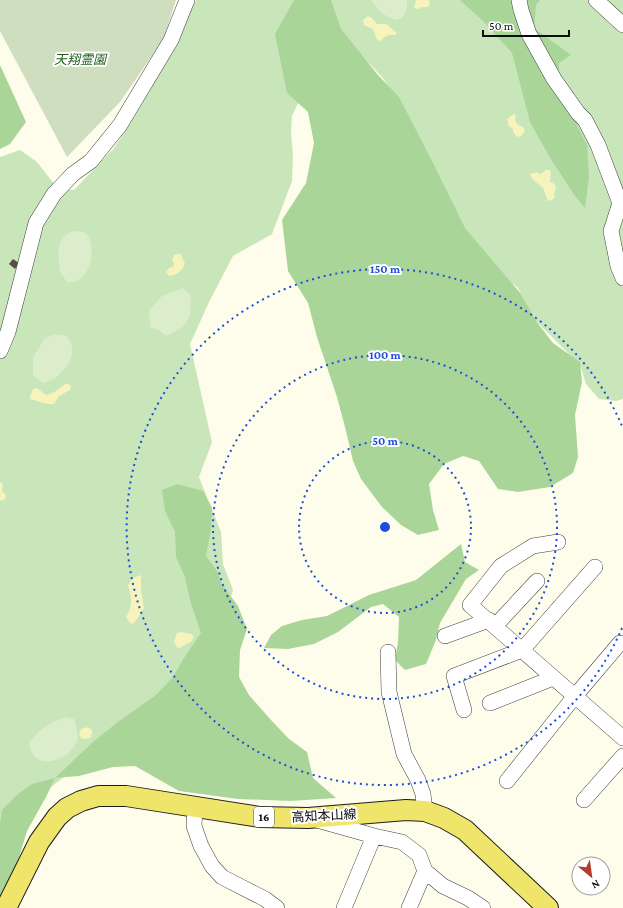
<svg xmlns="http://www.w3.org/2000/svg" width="623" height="908" viewBox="0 0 623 908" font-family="'Crimson Pro','Noto Sans JP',serif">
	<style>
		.green { fill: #c8e6b9 }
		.forest { fill: #aad599 }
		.sand { fill: #f6f3bc }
		.cemetery { fill: #cfdebf }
		.pitch { fill: #dbedca }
		.building { fill: #544f49 }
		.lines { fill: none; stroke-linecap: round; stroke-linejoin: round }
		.minor-casing { stroke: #3f3f3f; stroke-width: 16 }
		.major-casing { stroke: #1d1d1d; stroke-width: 22 }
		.minor { stroke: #fff; stroke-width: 15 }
		.major { stroke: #efe56b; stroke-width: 20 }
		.ring { fill: none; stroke: #1d4ed8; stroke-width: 2; stroke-dasharray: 2 4 }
		.labels { text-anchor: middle; stroke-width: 4; stroke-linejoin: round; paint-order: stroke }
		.shield { fill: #fff; stroke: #555; stroke-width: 1 }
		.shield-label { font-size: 12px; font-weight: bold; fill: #0c0c0c }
		.park-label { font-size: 13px; font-style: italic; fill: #235f21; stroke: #fff }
		.street-label { font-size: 13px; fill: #0c0c0c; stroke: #fff }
		.centre { fill: #1d4ed8; stroke: #fff; stroke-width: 2 }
		.ring-label { font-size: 12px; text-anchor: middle; font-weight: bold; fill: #1d4ed8; stroke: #fff; stroke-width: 4; stroke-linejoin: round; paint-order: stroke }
	</style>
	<rect width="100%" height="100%" fill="#fefdec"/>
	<!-- green -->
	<path class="green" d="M196,0H623V399L616,401L599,399L586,384L580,365L533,318L518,288L498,272L480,260L409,118L383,78L355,48L321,54L292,116L291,134L293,154L292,181L272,234L233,256L210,300L190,344L212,442L199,477L221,532L223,564L233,590L220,632L211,654L81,763L19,813L0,825V157L20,150L37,162L58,189L74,190L114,148L128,127L142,104L176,42Z"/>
	<!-- forest -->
	<path class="forest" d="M294,0H331L341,29L378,75L399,97L433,163L465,228L521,294L536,321L553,343L580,362L582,382L575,415L578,457L573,473L550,487L518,492L498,489L479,461L463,456L444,464L429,484L433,510L439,530L418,535L401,525L382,507L361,479L353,461L346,431L337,397L317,337L308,303L288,271L282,220L306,183L314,143L308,112L287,93L275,34Z
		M460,0H540L536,5L534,28L571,55L559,63V89L587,145L589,177L585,208L575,196L552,161L530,122L512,53L484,22Z
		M0,65L26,122L10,144L0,149Z
		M177,484L203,491L212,508L211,530L206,556L217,571L221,583L238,606L247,629L240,650L239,677L249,695L271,720L289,739L307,752L313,778L336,798L291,801L238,799L179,791L135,766L113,767L79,776L55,778L46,797L27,831L19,857L0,903V823L2,810L18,794L32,784L55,778L94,741L118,722L156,695L173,677L184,658L201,633L191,604L185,577L176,557L175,532L165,511L162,490Z
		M461,544L465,562L479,570L466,579L440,623L436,640L426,664L405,670L395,660L398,642L399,617L383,604L371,607L338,632L314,644L288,649L264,648L271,635L282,626L302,620L327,616L369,595L416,580Z"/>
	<!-- sand -->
	<path class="sand" d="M416,0H429L430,5L427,7H422L419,9L414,8Z
		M368,16L372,18L377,24H386L397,33L395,35C388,35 385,35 380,42L376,38L373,29L364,25L363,20Z
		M514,114L516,116L515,120L517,124L523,127L525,131L521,136L517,137L513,132V129L509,126L507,119Z
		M546,170H550L551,173L550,182L555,184L556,187L554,194L555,197L552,200L548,201L543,188L532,179L530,174L537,172L541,174Z
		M178,254H181L185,264C181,272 177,275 169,276L166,272L169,268L174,266V263L172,260L174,255Z
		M65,384H68L71,386L70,390L59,396L54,404C45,405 39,401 30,399V396L33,389L37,388L46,395L53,393Z
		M0,482L3,485L2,491L5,494L6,498L2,501L0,500Z
		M141,575V589L144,608L135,622L131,624L126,617C133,605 132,599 128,585L133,578Z
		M182,632L191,634L194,636L192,641L178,649L174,642L177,633Z
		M88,727L92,730V734L90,738L82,739L79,735L81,729Z"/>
	<!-- cemetery -->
	<path class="cemetery" d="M0,0H176L163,40L120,102L67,157L0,31Z"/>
	<!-- pitch -->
	<path class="pitch" d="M371,0H407C407,11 408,14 397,20C384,17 378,10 371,0Z
		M73,231C76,231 80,231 83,232C98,237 94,286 67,282L60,272L58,251L60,243L65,235Z
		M183,288L191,296L190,316L183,327L166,336L159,330L150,327L149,310L162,296Z
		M53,335H65C80,349 69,368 55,378C52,381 47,381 43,383L33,375V357L45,338Z
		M66,717L74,719C76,726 79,734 77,741C69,762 32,773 29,743C40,728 49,723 66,717Z"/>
	<!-- building -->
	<path class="building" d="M13,259L19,263L15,269L9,264Z"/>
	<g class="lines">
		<!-- minor casing -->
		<g class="minor-casing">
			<path id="minor" d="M519,0L521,10L529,34L554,79L578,113L585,120L598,145L620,203L611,231L618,266L623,278
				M596,0L623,25
				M0,351L8,332L36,223L54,194L73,174L91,161L120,125L171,40L187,0
				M558,542L533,546L501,566L470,605L623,738
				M495,626L537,581
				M445,636L489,620
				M388,652L389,692L404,754L418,780L423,794L425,811
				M490,703L553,678
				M464,710L454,676L522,650L595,567
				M507,781L575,696L620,643
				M584,800L623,756
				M195,807L194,826L201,846L212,866L222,877L265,899L277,908
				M317,820L374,836L402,842L419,855L425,871L443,886L468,898L483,908
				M344,908L374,836
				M409,908L425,871"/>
		</g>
		<!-- major casing -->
		<g class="major-casing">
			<path id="major" d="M6,908L39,842L57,817L67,808L81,801L98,796H126L260,817L308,818L406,810L425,811L444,818L465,830L548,908"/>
		</g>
		<!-- minor -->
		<use href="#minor" class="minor"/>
		<!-- major -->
		<use href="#major" class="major"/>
	</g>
	<!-- distance rings -->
	<g class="ring">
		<circle cx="385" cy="527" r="86"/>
		<circle cx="385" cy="527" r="172"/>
		<path d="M622 628A258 258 0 1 1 622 426"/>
	</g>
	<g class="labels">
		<!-- shield labels -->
		<rect class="shield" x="254" y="807" width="20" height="20" rx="3"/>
		<g class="shield-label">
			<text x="264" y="821">16</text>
		</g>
		<!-- park labels -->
		<g class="park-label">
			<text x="80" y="64">天翔霊園</text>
		</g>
		<!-- street labels -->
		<g class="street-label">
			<text transform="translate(324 815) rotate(-3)" y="5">高知本山線</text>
		</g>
	</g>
	<circle cx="385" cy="527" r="6" class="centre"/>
	<g class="ring-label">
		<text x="385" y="273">150 m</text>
		<text x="385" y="359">100 m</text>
		<text x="385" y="445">50 m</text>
	</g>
	<!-- north arrow -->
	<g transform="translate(591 876) rotate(151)"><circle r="19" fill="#ffffff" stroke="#9e9e9e"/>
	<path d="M0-3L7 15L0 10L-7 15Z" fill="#b23e2e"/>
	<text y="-6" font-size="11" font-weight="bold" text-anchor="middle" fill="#0c0c0c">N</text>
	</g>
	<!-- scale -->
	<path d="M483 30v6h86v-6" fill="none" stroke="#0c0c0c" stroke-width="2"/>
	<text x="489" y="30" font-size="12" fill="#0c0c0c" stroke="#ffffff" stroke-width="3" paint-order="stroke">50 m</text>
</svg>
